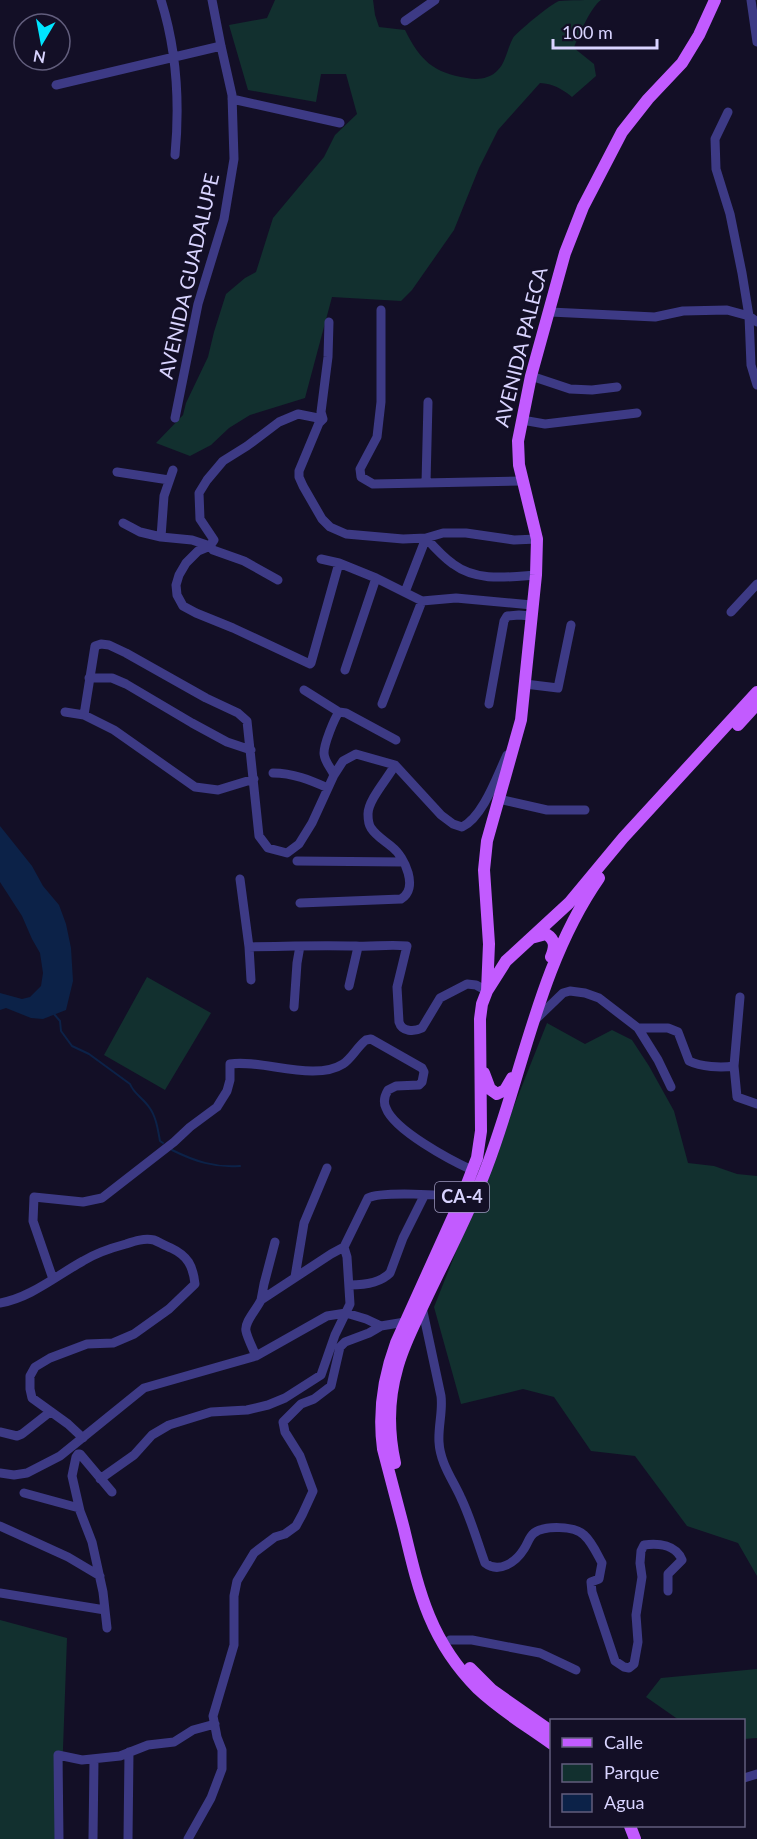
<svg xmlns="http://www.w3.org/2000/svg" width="757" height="1839" viewBox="0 0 757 1839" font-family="Lato,sans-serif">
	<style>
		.green { fill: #12302f }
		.water { fill: #0c2248 }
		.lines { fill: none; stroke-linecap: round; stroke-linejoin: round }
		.stream { stroke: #0c2248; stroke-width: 2 }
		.minor { stroke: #3d3a85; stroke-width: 9 }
		.major { stroke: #c25bff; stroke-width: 12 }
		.labels { text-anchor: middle; stroke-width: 4.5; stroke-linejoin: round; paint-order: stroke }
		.shield { fill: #130f26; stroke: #9e99be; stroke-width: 1.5 }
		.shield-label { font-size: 18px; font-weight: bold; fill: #d9d4ff }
		.street-label { font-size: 20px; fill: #d9d4ff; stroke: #130f26 }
	</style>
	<rect width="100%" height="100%" fill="#130f26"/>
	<!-- green -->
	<path class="green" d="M275,0H373L375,15L379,27L405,30C420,60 433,73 467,78C477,80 489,79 497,71C506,63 507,49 513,38C517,32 552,3 559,1C568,0 590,0 601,0C591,7 578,36 574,48L594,64L596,76L572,97C561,88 553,84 540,83L498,130L479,168L454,230L412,290L401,301L332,297L305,398L250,415L229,428L211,445L190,456L156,443L183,415L186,403L208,357L214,332L226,294L245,278L256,272L273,218L324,157L335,135L357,114L346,74H321L316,102L248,90L229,25L267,18Z
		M147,977L211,1013L165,1090L104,1055Z
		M547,1023L585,1044L612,1030L632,1040L649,1066L674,1111L688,1163L714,1166L737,1174L757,1176V1576L738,1543L687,1526L635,1456L591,1451L554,1397L523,1389L461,1404L434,1307Z
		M0,1620L67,1638L61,1804L56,1839H0Z
		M757,1669V1738L744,1739V1720H679L646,1697L661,1678Z"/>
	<!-- water -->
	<path class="water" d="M0,826L32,866L43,886L59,905L66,924L71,948L73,981L66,1010L43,1019L31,1018L6,1008L0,1010V993L22,999L30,997L41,986L43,973L40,953L32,939L22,916L0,882Z"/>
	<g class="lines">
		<!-- stream -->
		<path class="stream" d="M54,1014L60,1021L61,1031L72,1046L89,1054L130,1084C134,1094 143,1098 149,1107C156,1116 158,1130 160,1141L163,1143
			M172,1150C194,1161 215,1168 240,1166"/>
		<!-- minor -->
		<path class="minor" d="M161,0C177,51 180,102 175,155
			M751,0L757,42
			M405,21L435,0
			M56,85L221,46
			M232,99L340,123
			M728,112L715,139L716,169L730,214L742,273L749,316L751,365L757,385
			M381,310V402L377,437L360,469L361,477L373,484L522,481
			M550,312L655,317L683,311L727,310L749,316L757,322
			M329,322L328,357L321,412L323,419L319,423L299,471V477L303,486L322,519L330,527L346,534L403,539L426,538L443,533H466L514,540L537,539
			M531,376L570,389L592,390L617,387
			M175,418L198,304L224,219L234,159L232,95L221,46L212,0
			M323,419L298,414L279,422L247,446L223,461L207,480L199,493L200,519L214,540L210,546L198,551L186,563L179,575L176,585L177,595L183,606L196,613L233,628L310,664L311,663L339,563
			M522,420L545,424L637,413
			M117,472L169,480
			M426,483L428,402
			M123,523L140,532L161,537L192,540L210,546L213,550L244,561L278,580
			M161,537L164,496L173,470
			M321,559L339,563L376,578L422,601L456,598L532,605
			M405,592L426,538C434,547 443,557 453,564C477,582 508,577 536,575
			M731,612L757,584
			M345,670L376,578
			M89,678H112L126,684L192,723L227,742L251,750
			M525,684L558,688L571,625
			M304,690L339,712
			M382,704L422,601
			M489,704L504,621L507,616L519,615L531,616
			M65,712L84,715L114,730L195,787L218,790L254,779
			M84,715L95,646L101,644L109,645L126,653L206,698L238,713L247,721L259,836L268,848L287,853L299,844L312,823L334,775L343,761L356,754L395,765L441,815L453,824L462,827C483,817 497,776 507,755
			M273,773C293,773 310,780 328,788
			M334,775C331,768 324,761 324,753C324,744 334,719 339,712L346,713L396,740
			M499,799L547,810H585
			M297,861L403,862
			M240,879L249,947C284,946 320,945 356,946C373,947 389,944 407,946L397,987L399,1022C402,1032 414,1032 422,1028L440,998L467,984L476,985L487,991
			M300,903L401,899C419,889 405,857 392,847C385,841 376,836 371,828C369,825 368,818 368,814C368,800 388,778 395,765
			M249,947L251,980
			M349,986L358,947
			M294,1007L297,963L300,946
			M535,1020L563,993L570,991L585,993L599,998L638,1028L658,1060L671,1087
			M638,1028H668L678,1032L689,1061C701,1067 721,1068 734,1066L740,997
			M734,1066L737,1097L757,1104
			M295,1277L304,1223L327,1168
			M53,1279L33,1221L34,1197L83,1202L102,1198L174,1142L190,1127L217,1107L227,1091L230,1080V1064C261,1059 315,1082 343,1064C352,1058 357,1047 366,1040L371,1039L422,1068L424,1072L422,1082L419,1085L396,1086L388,1090C385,1095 383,1102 386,1108C394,1130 450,1160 472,1170
			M350,1285C363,1285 380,1283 390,1273L403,1238L424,1196
			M261,1300L264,1284L275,1242
			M0,1303C30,1298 56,1276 83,1261C96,1253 111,1248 126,1244C135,1241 144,1238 154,1240C159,1242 165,1246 171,1248C188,1256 193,1266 195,1284L169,1309L134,1334L113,1343L87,1344L50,1358L35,1367L30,1376V1389L32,1398L68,1424L83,1438
			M422,1307L441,1396C443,1411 438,1426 439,1442C440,1463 453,1480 461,1498C471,1519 477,1541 485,1563C499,1574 516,1562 524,1549C528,1543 529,1537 534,1533C545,1525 575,1526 584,1535C592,1542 597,1554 602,1563L599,1579L591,1582L592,1592L615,1661L624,1667L629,1668L634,1664L638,1642L636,1615L642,1577L640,1563L641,1551L644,1545C659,1543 676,1545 682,1560L668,1574V1591
			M256,1356C253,1349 247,1337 246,1331C244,1322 257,1309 261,1300L331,1254L344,1247
			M0,1432L17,1436L22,1434L50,1412
			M0,1473L14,1475L27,1473L60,1456L144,1388L256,1356L327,1316L346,1313L366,1319L381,1326
			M100,1479L134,1455L152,1435L169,1425L211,1412L247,1410L268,1405L285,1398L321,1375L335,1335L350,1304L347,1257L344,1247L368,1198C381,1191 445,1195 462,1197
			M24,1493L79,1508
			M0,1526L68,1557L100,1576
			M0,1593L105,1610L103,1592L92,1542L80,1511L72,1476L76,1457L78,1454H80L112,1492
			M105,1610L107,1628
			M450,1640H472L540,1653L576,1670
			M744,1778L757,1774
			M59,1839L58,1755L82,1760L120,1756L148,1745L174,1742L193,1730L215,1724
			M93,1839L94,1760
			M128,1839L129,1752
			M188,1839L211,1798L222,1769V1750L217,1737L213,1716L234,1645V1596L237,1581L254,1553L275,1537L285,1534L296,1526L302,1515L313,1491L300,1456L285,1432L283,1422L301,1404L314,1399L331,1386L340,1347L345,1342L369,1333L381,1326L405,1322"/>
		<!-- major -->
		<path class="major" d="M738,725L757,704
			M531,938L546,934C556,940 555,947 551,957
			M487,991L489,944L484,870L487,841L521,720L536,575L537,539L519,465L518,441L531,376L565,253L583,207L622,132L648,99L682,63L699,35L715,0
			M484,1073L490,1089L497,1094L505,1090L512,1078
			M395,1463C388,1431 388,1400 397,1369C402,1349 411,1332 419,1314C441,1266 467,1219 486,1169C523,1073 539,964 599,878
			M470,1668L492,1690L552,1732
			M552,1744C527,1726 500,1710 478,1689C430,1641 419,1592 404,1529C397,1502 390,1475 383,1449C378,1412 383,1378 396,1343L462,1197L477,1158L481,1131L480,1019L482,1004L487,991L506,961L569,903L623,838L757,692
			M630,1826L635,1839"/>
	</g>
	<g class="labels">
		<!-- shield labels -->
		<rect class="shield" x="435" y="1182" width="54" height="30" rx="4.5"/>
		<g class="shield-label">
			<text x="462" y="1203">CA-4</text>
		</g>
		<!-- street labels -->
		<g class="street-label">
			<text transform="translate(189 276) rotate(-77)" y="7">AVENIDA GUADALUPE</text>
			<text transform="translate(521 347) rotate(-76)" y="7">AVENIDA PALECA</text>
		</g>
	</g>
	<!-- legend -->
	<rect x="550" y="1719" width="195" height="108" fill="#130f26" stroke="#625e7d" stroke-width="1.5"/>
	<rect x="562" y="1738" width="30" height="9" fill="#c25bff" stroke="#625e7d" stroke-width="1.5"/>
	<text x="604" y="1749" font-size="18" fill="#d9d4ff">Calle</text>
	<rect x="562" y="1764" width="30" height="18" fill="#12302f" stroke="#625e7d" stroke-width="1.5"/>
	<text x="604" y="1779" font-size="18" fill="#d9d4ff">Parque</text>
	<rect x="562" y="1794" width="30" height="18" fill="#0c2248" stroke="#625e7d" stroke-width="1.5"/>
	<text x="604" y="1809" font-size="18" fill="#d9d4ff">Agua</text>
	<!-- north arrow -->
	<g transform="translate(42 42) rotate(190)"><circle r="28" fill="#130f26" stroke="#625e7d" stroke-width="1.5"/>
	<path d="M0-4.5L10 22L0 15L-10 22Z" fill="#00e5ff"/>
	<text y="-9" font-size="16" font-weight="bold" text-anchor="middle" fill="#d9d4ff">N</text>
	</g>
	<!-- scale -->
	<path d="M553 39v9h104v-9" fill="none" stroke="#d9d4ff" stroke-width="3"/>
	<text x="562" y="39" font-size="18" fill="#d9d4ff" stroke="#130f26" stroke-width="4.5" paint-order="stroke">100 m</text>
</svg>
